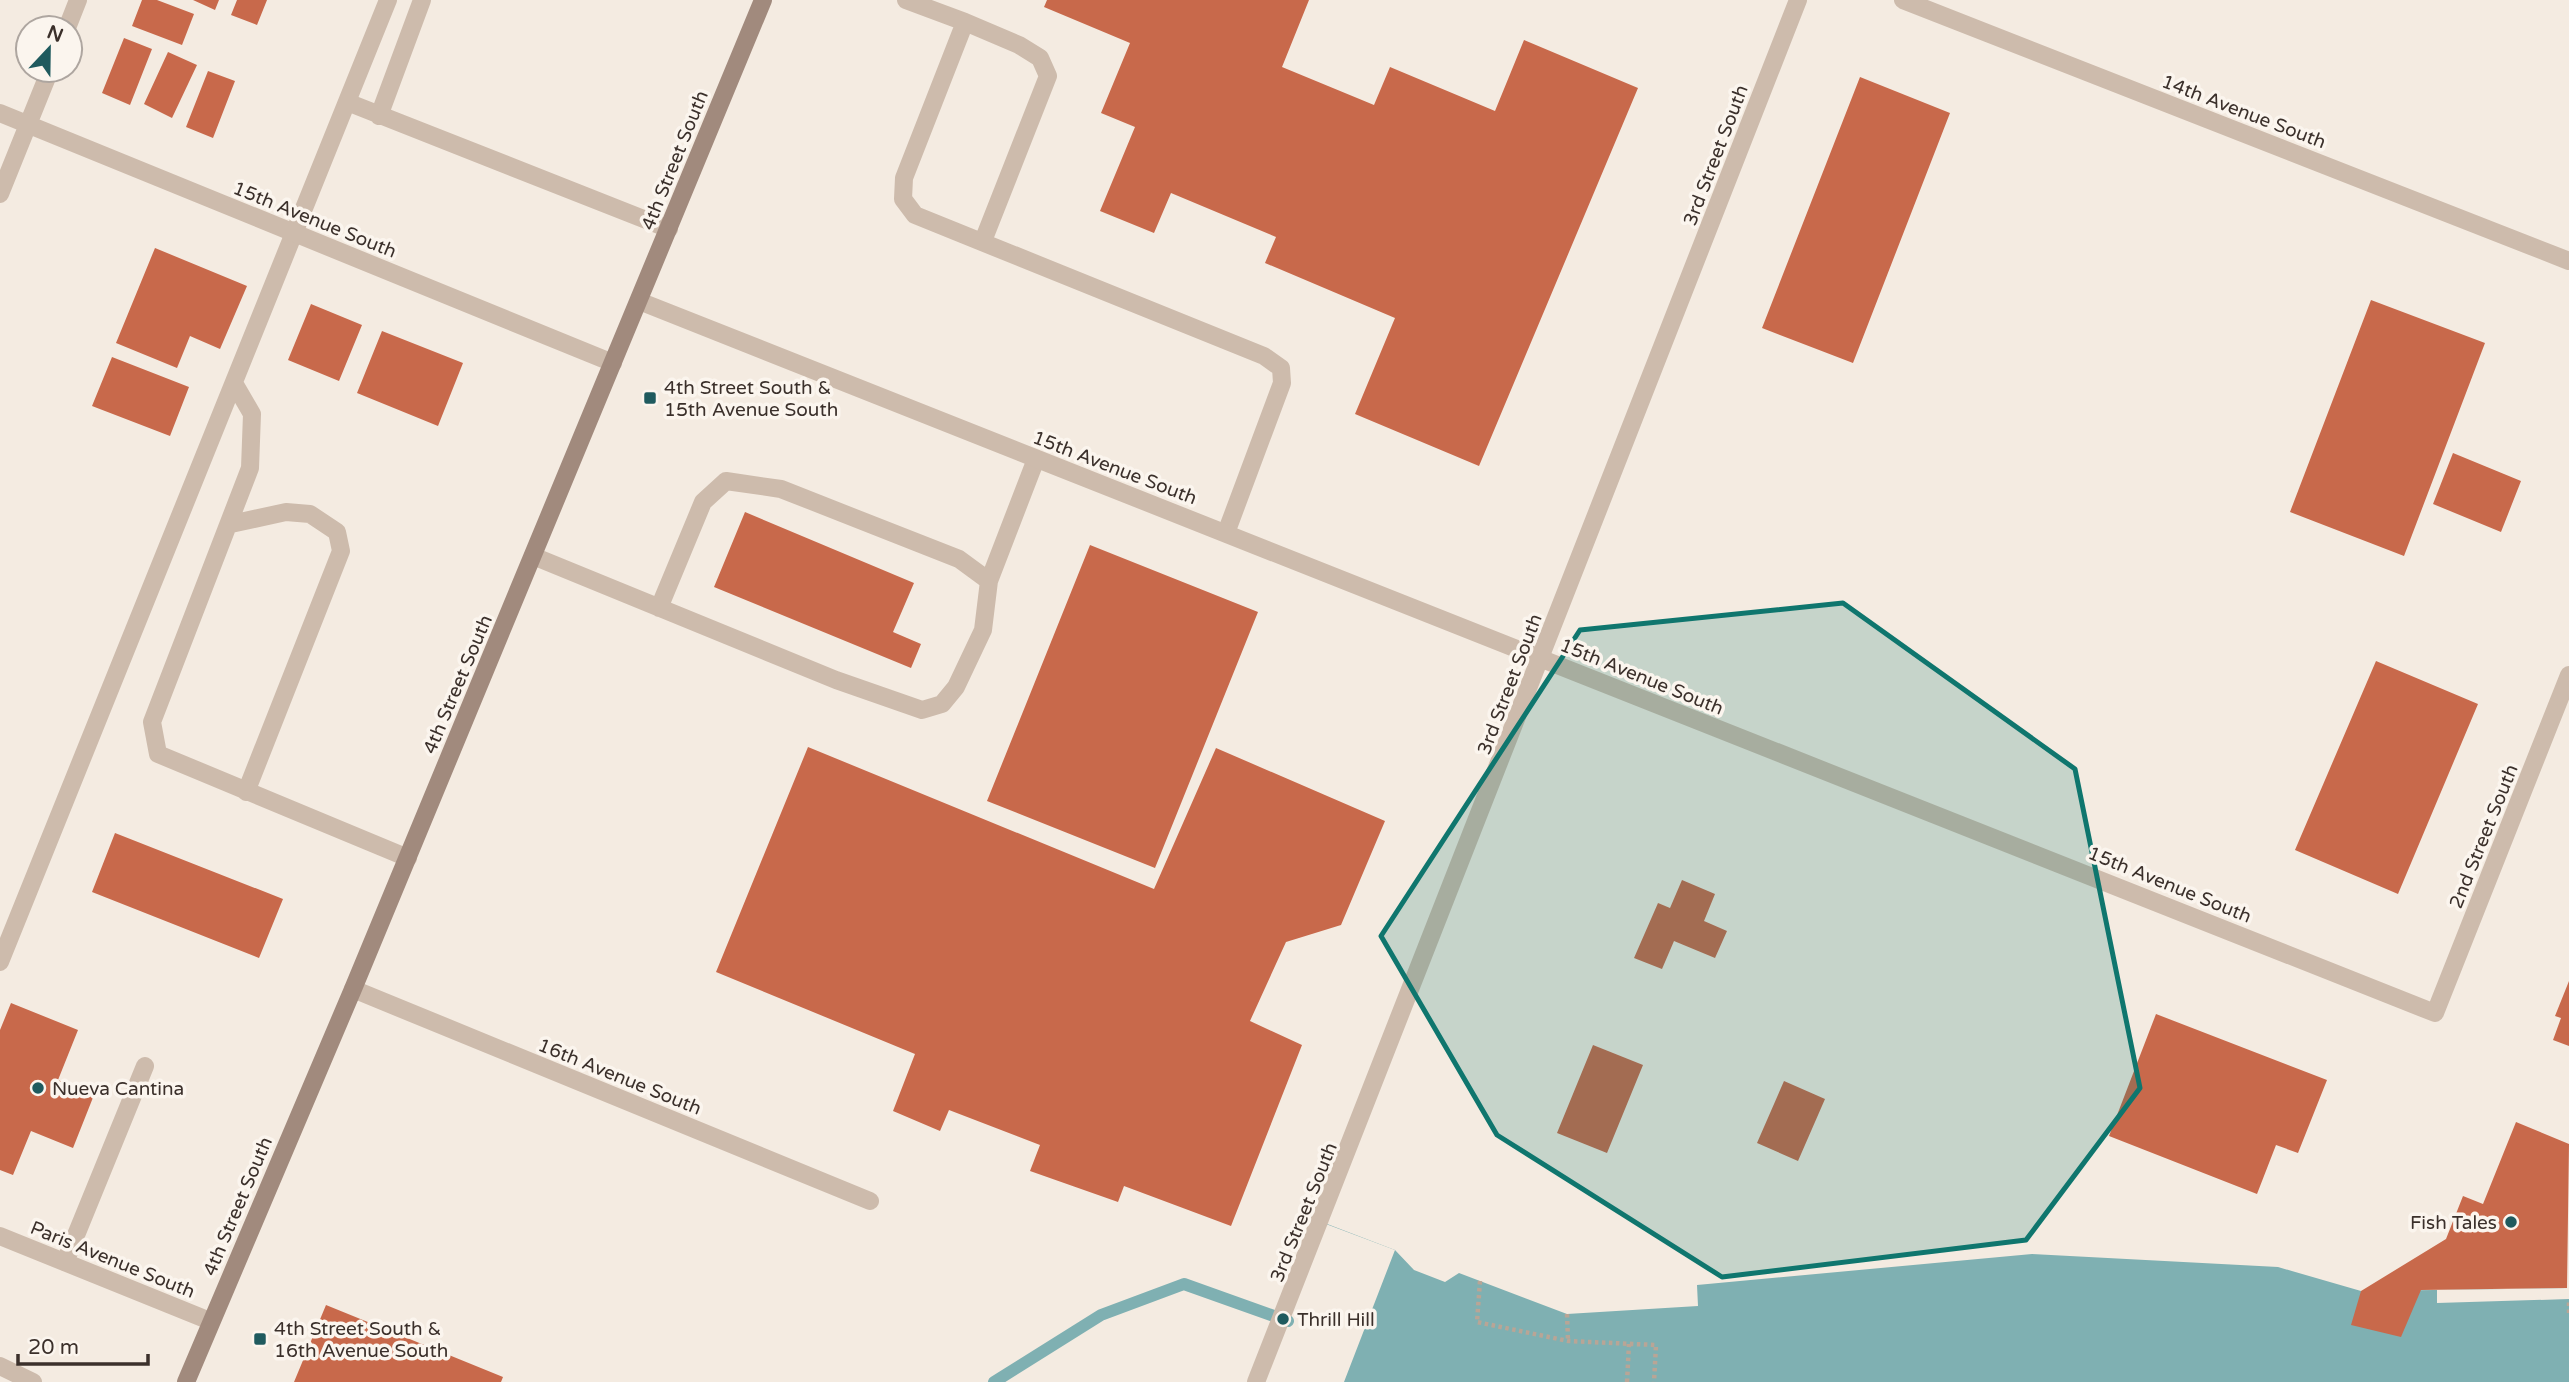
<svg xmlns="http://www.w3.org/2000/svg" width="2569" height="1382" viewBox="0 0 2569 1382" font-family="'Varela Round',sans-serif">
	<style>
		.water { fill: #7fb0b2 }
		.pier { fill: #f4ebe1 }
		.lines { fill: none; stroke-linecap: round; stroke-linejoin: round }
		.stream { stroke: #7fb0b2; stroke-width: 12 }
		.building { fill: #c8694b }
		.path { stroke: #b9a596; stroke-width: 4.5; stroke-dasharray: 3.5 3.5; stroke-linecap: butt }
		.service { stroke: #cdbbac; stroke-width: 18 }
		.minor { stroke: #cdbbac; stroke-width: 18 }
		.tertiary { stroke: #cdbbac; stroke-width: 18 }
		.secondary { stroke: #a18a7d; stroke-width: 18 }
		.marked { fill: #0f766e; fill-opacity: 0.2; stroke: #0f766e; stroke-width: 5; stroke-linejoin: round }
		.poi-dot { fill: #1f5a5e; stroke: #fbf5ee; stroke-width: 2.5 }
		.labels { text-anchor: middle; stroke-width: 7; stroke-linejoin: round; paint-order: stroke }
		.street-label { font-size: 19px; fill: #3b302b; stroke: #fbf5ee }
		.poi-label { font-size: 19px; fill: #3b302b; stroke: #fbf5ee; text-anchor: start }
	</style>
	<rect width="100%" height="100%" fill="#f4ebe1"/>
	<!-- water -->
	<path class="water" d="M1322,1222L1395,1250L1414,1270L1445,1282L1459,1273L1567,1314L1698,1306L1697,1285L2032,1254L2278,1267L2361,1291L2569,1288V1382H1304Z"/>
	<!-- pier -->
	<path class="pier" d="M1318,1221L1395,1250L1344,1382H1294L1262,1369Z
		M2569,1288V1299L2437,1303V1290Z"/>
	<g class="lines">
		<!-- stream -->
		<path class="stream" d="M994,1382L1101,1315L1184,1284L1288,1321"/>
	</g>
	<!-- building -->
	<path class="building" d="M142,0H157L194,14L182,45L132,26Z
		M193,0H219L215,10Z
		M237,0H267L257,25L231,15Z
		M1047,0H1309L1282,67L1374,105L1390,67L1495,111L1524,40L1638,88L1479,466L1355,414L1395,318L1265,263L1276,237L1171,193L1154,233L1100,211L1135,127L1101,113L1130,43L1044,7Z
		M124,38L152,49L130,105L102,93Z
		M168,52L197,65L172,118L144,104Z
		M208,71L235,81L213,138L186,127Z
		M1860,77L1950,113L1853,363L1762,328Z
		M155,248L247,286L220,349L190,336L177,368L116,343Z
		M2371,300L2485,343L2404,556L2290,512Z
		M311,304L362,325L339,381L288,360Z
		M382,331L463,363L438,426L357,393Z
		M112,357L189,387L170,436L92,406Z
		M2453,453L2521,481L2501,532L2433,504Z
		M745,512L914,583L893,632L921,644L911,668L714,587Z
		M1090,545L1258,612L1155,868L987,801Z
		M2376,661L2478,704L2398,894L2295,850Z
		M808,747L1154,889L1216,748L1385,821L1341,925L1286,942L1250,1021L1302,1045L1231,1226L1124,1186L1118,1202L1030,1171L1040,1145L949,1110L940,1131L893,1111L915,1054L716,972Z
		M115,833L283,899L259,958L92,892Z
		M1682,880L1715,894L1704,921L1727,931L1715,958L1674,941L1662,969L1634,958L1658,903L1670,908Z
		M2569,981V1046L2553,1040L2561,1018L2555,1016Z
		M11,1003L78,1030L58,1080L94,1095L73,1148L31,1131L13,1175L0,1170V1030Z
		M2156,1014L2327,1080L2298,1153L2276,1145L2257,1194L2109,1136Z
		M1593,1045L1643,1065L1607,1153L1557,1133Z
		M1784,1081L1825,1099L1798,1161L1757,1143Z
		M2516,1122L2569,1144L2567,1288L2421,1290L2401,1337L2351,1325L2361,1291L2446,1239L2463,1196L2483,1204Z
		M326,1305L503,1377L501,1382H294Z"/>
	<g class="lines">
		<!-- path -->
		<path class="path" d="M1480,1281L1477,1322L1568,1341L1656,1345L1654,1382
			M2569,1313V1299
			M1567,1314L1568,1341
			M1627,1382L1629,1344"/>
		<!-- service -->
		<path class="service" d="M906,0L965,22
			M347,102L669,229
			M379,116L422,0
			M983,241L1048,76L1040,58L1019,45L965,22L904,178L903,199L915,215L1264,356L1281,368L1282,383L1226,533
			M234,383L252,414L250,468L152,722L158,754L408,858
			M231,524L286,512L310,514L337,532L341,551L246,792
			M533,556L836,680L922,710L942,704L956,687L983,630L989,581L959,559L781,489L726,481L703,502L659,608
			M989,581L1036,459
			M0,962L388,0
			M65,1262L145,1066
			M0,1366L33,1382"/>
		<!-- minor -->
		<path class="minor" d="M1903,0L2569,261
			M67,28L78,0
			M0,113L613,363
			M0,194L50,70
			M639,301L2435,1013L2569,675
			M353,989L870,1201
			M0,1236L210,1321"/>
		<!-- tertiary -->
		<path class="tertiary" d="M1256,1382L1798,0"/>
		<!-- secondary -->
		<path class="secondary" d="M186,1382L353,989L763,0"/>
	</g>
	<!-- marked area -->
	<path class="marked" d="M1843,603L2075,769L2140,1088L2026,1240L1722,1277L1497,1135L1381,936L1580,630Z"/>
	<!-- markers -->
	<g class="poi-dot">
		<rect x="643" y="391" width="14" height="14" rx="3.5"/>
		<circle cx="38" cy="1088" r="7"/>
		<circle cx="2511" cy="1222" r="7"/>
		<circle cx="1283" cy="1319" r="7"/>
		<rect x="253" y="1332" width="14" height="14" rx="3.5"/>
	</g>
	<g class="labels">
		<!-- street labels -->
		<g class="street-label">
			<text transform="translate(2244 111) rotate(21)" y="7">14th Avenue South</text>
			<text transform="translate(1715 155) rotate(-69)" y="7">3rd Street South</text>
			<text transform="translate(674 160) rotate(-68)" y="7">4th Street South</text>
			<text transform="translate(315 219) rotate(22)" y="7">15th Avenue South</text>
			<text transform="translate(1115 467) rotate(21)" y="7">15th Avenue South</text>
			<text transform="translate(1642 676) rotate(22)" y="7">15th Avenue South</text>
			<text transform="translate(457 684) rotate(-67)" y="7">4th Street South</text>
			<text transform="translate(1509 684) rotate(-69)" y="7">3rd Street South</text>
			<text transform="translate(2483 836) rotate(-68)" y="7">2nd Street South</text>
			<text transform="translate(2170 884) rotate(22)" y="7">15th Avenue South</text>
			<text transform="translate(620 1076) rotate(22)" y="7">16th Avenue South</text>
			<text transform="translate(237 1206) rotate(-67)" y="7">4th Street South</text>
			<text transform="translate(1303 1212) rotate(-68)" y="7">3rd Street South</text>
			<text transform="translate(113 1259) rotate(22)" y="7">Paris Avenue South</text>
		</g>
		<!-- poi labels -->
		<g class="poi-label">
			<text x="664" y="394">4th Street South &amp;<tspan x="664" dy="22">15th Avenue South</tspan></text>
			<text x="52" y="1095">Nueva Cantina</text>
			<text x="2497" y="1229" text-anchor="end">Fish Tales</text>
			<text x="1297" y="1326">Thrill Hill</text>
			<text x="274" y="1335">4th Street South &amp;<tspan x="274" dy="22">16th Avenue South</tspan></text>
		</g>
	</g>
	<!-- north arrow -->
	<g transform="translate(49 49) rotate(22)"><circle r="33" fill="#fbf5ee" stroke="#aea6a0" stroke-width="2"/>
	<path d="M0-5L12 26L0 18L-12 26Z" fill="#1f5a5e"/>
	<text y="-10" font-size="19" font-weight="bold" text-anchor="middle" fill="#3b302b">N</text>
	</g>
	<!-- scale -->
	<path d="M18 1354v10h130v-10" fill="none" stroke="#3b302b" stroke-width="3.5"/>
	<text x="28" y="1354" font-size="21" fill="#3b302b" stroke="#fbf5ee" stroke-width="5" paint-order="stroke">20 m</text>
</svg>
